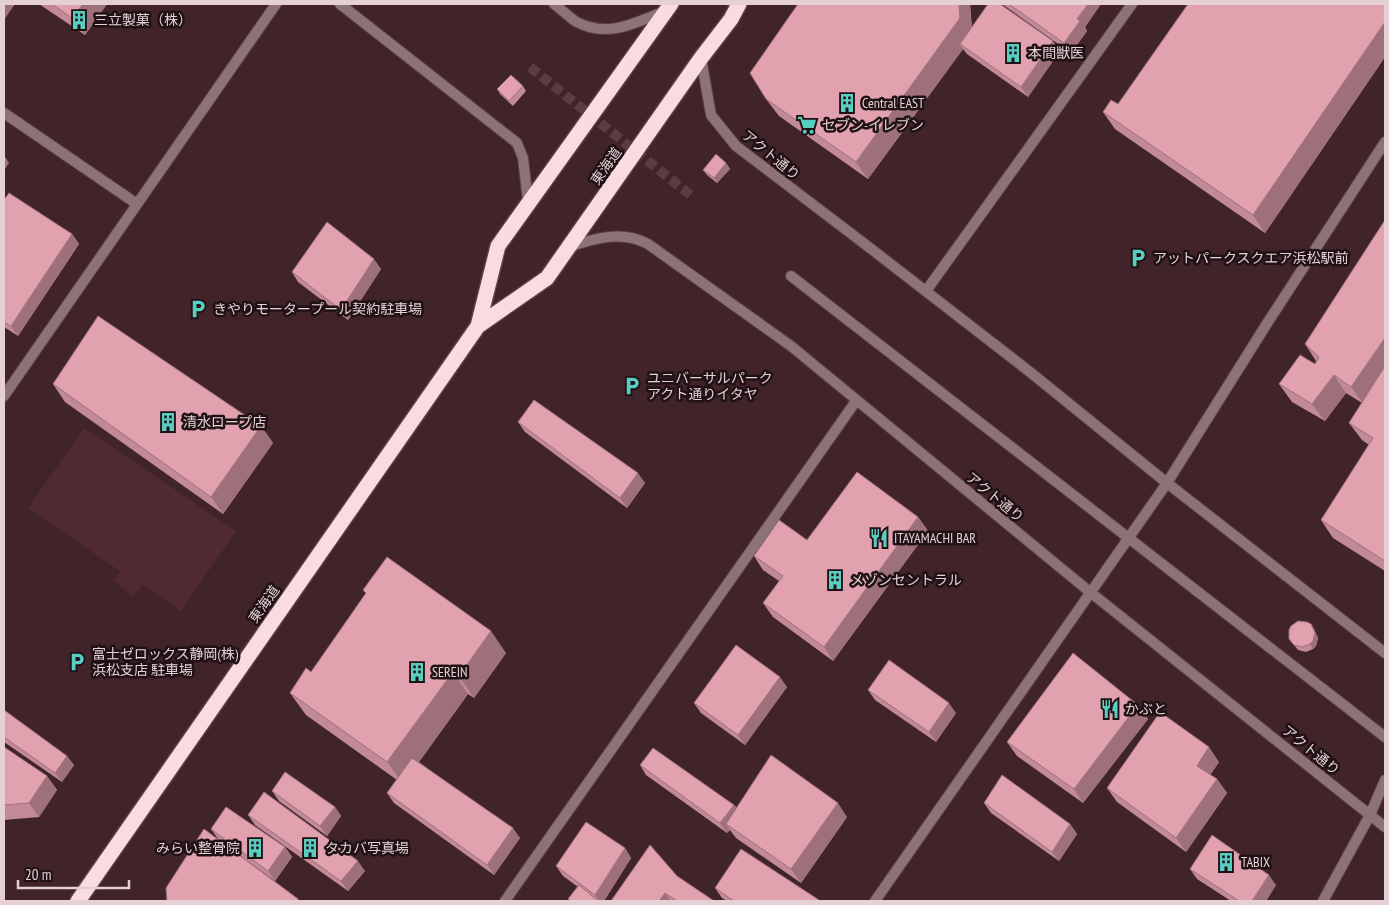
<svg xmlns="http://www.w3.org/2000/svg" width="1389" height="905" viewBox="0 0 1389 905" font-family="'PT Sans Narrow','Noto Sans JP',sans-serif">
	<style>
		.built { fill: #4f2a33 }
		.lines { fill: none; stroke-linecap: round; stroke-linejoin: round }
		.street-tunnel { stroke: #5a3d44; stroke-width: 10; stroke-dasharray: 10 5; stroke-linecap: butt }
		.street-casing { stroke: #5b3f45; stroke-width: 12 }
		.highway-casing { stroke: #5b3f45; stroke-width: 18 }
		.street { stroke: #8d7277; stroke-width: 10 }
		.highway { stroke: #f8dce2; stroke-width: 15 }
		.wall { fill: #c28a96 }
		.shaded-wall { fill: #9e717a }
		.building { fill: #e1a1ae; stroke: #9e717a }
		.labels { text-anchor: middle; stroke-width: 5; stroke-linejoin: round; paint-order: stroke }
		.poi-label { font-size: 14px; fill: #e5d1d5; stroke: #1f1114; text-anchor: start }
		.street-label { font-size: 14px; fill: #e5d1d5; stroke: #1f1114 }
	</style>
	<rect width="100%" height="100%" fill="#41232a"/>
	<!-- built -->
	<path class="built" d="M84,428L236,531L181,611L142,585L133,597L113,580L121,572L28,508Z"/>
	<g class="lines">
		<!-- street-tunnel -->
		<path class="street-tunnel" d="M530,67L693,197"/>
		<!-- street casing -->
		<g class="street-casing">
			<path id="street" d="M340,4L517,143L523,158L528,202
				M554,4C561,9 568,16 575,21C606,39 636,23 665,11
				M701,58L711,115L736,146L870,248L1030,372L1167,483L1385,653
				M4,113L137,204
				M569,247C595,238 623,230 648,244L791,346L1090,592L1385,827
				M791,276L1385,737
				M926,291L1132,4
				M4,396L276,4
				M505,901L856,401
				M875,901L1167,483L1266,325L1385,142
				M1323,901L1370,815L1385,780"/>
		</g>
		<!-- highway casing -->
		<g class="highway-casing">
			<path id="highway" d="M478,326L547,278L701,58L731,19L739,4
				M78,901L478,326L498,246L671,4"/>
		</g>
		<!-- street -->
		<use href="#street" class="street"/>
		<!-- highway -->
		<use href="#highway" class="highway"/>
	</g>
	<!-- wall -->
	<path class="wall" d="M39,4H107L85,35Z
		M798,4H970L972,27L1060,51L1028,97L967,54L963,49L868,179L779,116L766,99Z
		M1002,4H1101L1085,27L1087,31L1071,53Z
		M1385,4V57L1265,233L1115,129L1103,112L1118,104Z
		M523,86L526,91L513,106L500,94L497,89Z
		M726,163L730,169L717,183L707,175L703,170Z
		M4,200L72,234L79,244L18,336L4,327Z
		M1385,220V571L1333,538L1321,520L1369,445L1362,440L1349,423L1362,403L1346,393L1325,421L1292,402L1279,384L1315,364L1316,361L1305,344Z
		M381,269L348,320L298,282L292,272Z
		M53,384L261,426L273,443L223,514L65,402Z
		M518,422L645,483L627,508L525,432Z
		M918,517L928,531L833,661L773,617L763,603L779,581L763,570L754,556L807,540Z
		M1311,624L1314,629L1318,638L1316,646L1313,649L1306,652L1298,650L1289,639Z
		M506,653L474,698L468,694L419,762L520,838L494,875L394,803L387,793L397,780L306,715L290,693L311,672Z
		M787,687L745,745L701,713L694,703Z
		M868,690L956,713L936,742L875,700Z
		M1138,705L1148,719L1083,803L1017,756L1007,742Z
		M4,710L74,765L62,782L4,742Z
		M4,747L47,776L57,790L39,817L4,820Z
		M1219,762L1210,775L1217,779L1227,793L1186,852L1117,802L1107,788Z
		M640,765L734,805L737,808L847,817L801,883L736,838L730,830L727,833L646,775Z
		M272,791L335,807L341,816L327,836L279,801Z
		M984,803L1070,824L1077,834L1059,861L991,813Z
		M248,815L365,871L348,891L255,825Z
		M211,829L285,847L292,857L275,881L229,847L298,899L300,901H167L218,839Z
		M625,848L631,858L604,901H570L568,899L578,887L563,876L556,866Z
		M1190,869L1276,885L1266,901H1231L1197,879Z
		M677,876L714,901H611Z
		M715,888L819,900L820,901H727L722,898Z"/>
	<!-- shaded-wall -->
	<path class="shaded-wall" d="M4,4H15L4,20Z
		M83,4H107L85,35L72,18Z
		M959,4H970L972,35L960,44L963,49L868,179L856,162Z
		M1088,4H1101L1085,27L1087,31L1071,53L1064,43L1077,19Z
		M1385,22V57L1265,233L1253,215Z
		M1053,41L1060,51L1028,97L1021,87Z
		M4,155L9,163L4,170Z
		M726,163L730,169L717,183L714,178Z
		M72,234L79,244L18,336L11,326Z
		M374,259L381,269L348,320L341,310Z
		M1385,338V373L1364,405L1351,387Z
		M1334,375L1346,393L1325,421L1312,404Z
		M261,426L273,443L223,514L211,497Z
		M638,473L645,483L627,508L620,498Z
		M918,517L928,531L833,661L824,647Z
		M1311,624L1314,629L1318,638L1316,646L1313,649L1310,644Z
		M491,631L506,653L474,698L459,676Z
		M453,672L468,694L403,784L387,762Z
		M780,677L787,687L745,745L738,735Z
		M949,703L956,713L936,742L929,732Z
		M1138,705L1148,719L1083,803L1074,789Z
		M1209,747L1219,762L1207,780L1197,766Z
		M67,756L74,765L62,782L55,773Z
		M47,776L57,790L39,817L29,803Z
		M1217,779L1227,793L1186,852L1176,838Z
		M838,803L847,817L801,883L791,869Z
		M734,805L741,814L726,824L730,830L727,833L720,823Z
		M335,807L341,816L327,836L320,826Z
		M1070,824L1077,834L1059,861L1052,852Z
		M513,828L520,838L494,875L487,865Z
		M285,847L292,857L275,881L268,871Z
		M625,848L631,858L604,901H599L595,895Z
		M358,861L365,871L348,891L341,881Z
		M1269,875L1276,885L1266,901H1252Z
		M665,893L671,901H659Z"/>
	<!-- building -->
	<path class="building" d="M52,4H83L72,18Z
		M798,4H959L960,18L856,162L766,99L750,73Z
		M988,4H1000L1053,41L1021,87L960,44Z
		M1009,4H1088L1077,19L1080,21L1064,43Z
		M1188,4H1385V22L1253,215L1103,112L1111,100L1118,104Z
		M511,75L523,86L509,101L497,89Z
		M716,154L726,163L714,178L703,170Z
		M9,193L72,234L11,326L4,322V200Z
		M1385,220V338L1351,387L1334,375L1312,404L1279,384L1300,355L1315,364L1319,357L1305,344Z
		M327,222L374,259L341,310L292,272Z
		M98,316L261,426L211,497L53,384Z
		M1385,366V561L1321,520L1373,438L1349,423Z
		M534,400L638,473L620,498L518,422Z
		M857,472L918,517L824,647L763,603L783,576L754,556L779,520L807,540Z
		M387,557L491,631L459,676L453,672L387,762L290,693L306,668L311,672L366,593L363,590Z
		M1298,621L1307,622L1311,624L1315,633L1313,641L1310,644L1302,647L1294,645L1289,639V630L1291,626Z
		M736,645L780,677L738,735L694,703Z
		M1073,653L1138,705L1074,789L1007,742Z
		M889,660L949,703L929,732L868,690Z
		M4,710L67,756L55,773L4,737Z
		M1160,712L1209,747L1197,766L1217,779L1176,838L1107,788Z
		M4,747L47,776L29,803L4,805Z
		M653,748L734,805L720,823L640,765Z
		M771,755L838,803L791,869L726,824Z
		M412,758L513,828L487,865L387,793Z
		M285,772L335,807L320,826L272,791Z
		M1002,775L1070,824L1052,852L984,803Z
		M264,792L358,861L341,881L248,815Z
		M226,807L285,847L268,871L211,829Z
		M586,822L625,848L595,895L556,866Z
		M204,829L298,899L297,901H167L166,888Z
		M1212,835L1269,875L1252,901H1239L1190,869Z
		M650,845L677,876L714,901H677L665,893L659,901H611Z
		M741,849L819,900L818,901H734L715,888Z
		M579,885L598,901H572L568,899Z"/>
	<!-- icons -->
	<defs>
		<g id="building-bare" transform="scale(1.5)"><path d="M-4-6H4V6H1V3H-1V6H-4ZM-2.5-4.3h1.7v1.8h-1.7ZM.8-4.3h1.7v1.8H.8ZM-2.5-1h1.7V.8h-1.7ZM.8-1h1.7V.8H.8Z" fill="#58cec0" stroke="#1f1114" stroke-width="2.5" paint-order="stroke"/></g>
		<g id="supermarket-bare" transform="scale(1.5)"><path d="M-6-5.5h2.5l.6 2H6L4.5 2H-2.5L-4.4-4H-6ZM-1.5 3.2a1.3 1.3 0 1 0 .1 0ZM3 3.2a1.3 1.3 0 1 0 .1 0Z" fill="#58cec0" stroke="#1f1114" stroke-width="2.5" paint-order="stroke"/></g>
		<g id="parking-bare" transform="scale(1.5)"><path d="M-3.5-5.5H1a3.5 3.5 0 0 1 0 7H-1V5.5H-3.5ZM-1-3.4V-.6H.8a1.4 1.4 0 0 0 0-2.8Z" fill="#58cec0" stroke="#1f1114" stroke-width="2.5" paint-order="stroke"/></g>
		<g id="restaurant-bare" transform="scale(1.5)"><path d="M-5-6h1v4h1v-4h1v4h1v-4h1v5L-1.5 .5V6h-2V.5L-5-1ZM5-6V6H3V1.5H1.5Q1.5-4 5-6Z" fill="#58cec0" stroke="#1f1114" stroke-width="2.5" paint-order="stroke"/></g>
	</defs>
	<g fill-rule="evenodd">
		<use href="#building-bare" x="79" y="20"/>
		<use href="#building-bare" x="1013" y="53"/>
		<use href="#building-bare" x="847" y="103"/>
		<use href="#supermarket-bare" x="807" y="125"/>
		<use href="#parking-bare" x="1138" y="258"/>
		<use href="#parking-bare" x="198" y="309"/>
		<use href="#parking-bare" x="632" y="386"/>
		<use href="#building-bare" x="168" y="422"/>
		<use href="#restaurant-bare" x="879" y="538"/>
		<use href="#building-bare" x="835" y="580"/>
		<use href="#parking-bare" x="77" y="662"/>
		<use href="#building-bare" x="417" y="672"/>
		<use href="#restaurant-bare" x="1110" y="709"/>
		<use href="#building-bare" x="255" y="848"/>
		<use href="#building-bare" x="310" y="848"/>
		<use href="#building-bare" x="1226" y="862"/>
	</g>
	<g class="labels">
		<!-- poi labels -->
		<g class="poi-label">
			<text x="94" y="25">三立製菓（株）</text>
			<text x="1028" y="58">本間獣医</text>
			<text x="862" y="108">Central EAST</text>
			<text x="822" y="130">セブン-イレブン</text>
			<text x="1153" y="263">アットパークスクエア浜松駅前</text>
			<text x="213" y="314">きやりモータープール契約駐車場</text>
			<text x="647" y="383">ユニバーサルパーク<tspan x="647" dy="16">アクト通りイタヤ</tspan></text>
			<text x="183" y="427">清水ロープ店</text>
			<text x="894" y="543">ITAYAMACHI BAR</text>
			<text x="850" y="585">メゾンセントラル</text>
			<text x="92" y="659">富士ゼロックス静岡(株)<tspan x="92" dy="16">浜松支店 駐車場</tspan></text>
			<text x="432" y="677">SEREIN</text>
			<text x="1125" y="714">かぶと</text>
			<text x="240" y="853" text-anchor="end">みらい整骨院</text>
			<text x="325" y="853">タカバ写真場</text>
			<text x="1241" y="867">TABIX</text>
		</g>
		<!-- street labels -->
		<g class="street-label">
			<text transform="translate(771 155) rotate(39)" y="5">アクト通り</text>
			<text transform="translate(606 166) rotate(-55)" y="5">東海道</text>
			<text transform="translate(995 497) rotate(39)" y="5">アクト通り</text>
			<text transform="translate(264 604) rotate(-55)" y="5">東海道</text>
			<text transform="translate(1311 750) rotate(39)" y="5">アクト通り</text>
		</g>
	</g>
	<!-- border -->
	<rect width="1389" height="905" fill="none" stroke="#e5d1d5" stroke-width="10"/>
	<!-- scale -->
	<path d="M18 880v8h111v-8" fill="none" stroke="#e5d1d5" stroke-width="2.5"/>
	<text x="25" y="880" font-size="15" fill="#e5d1d5" stroke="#1f1114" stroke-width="4" paint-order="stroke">20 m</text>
</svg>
